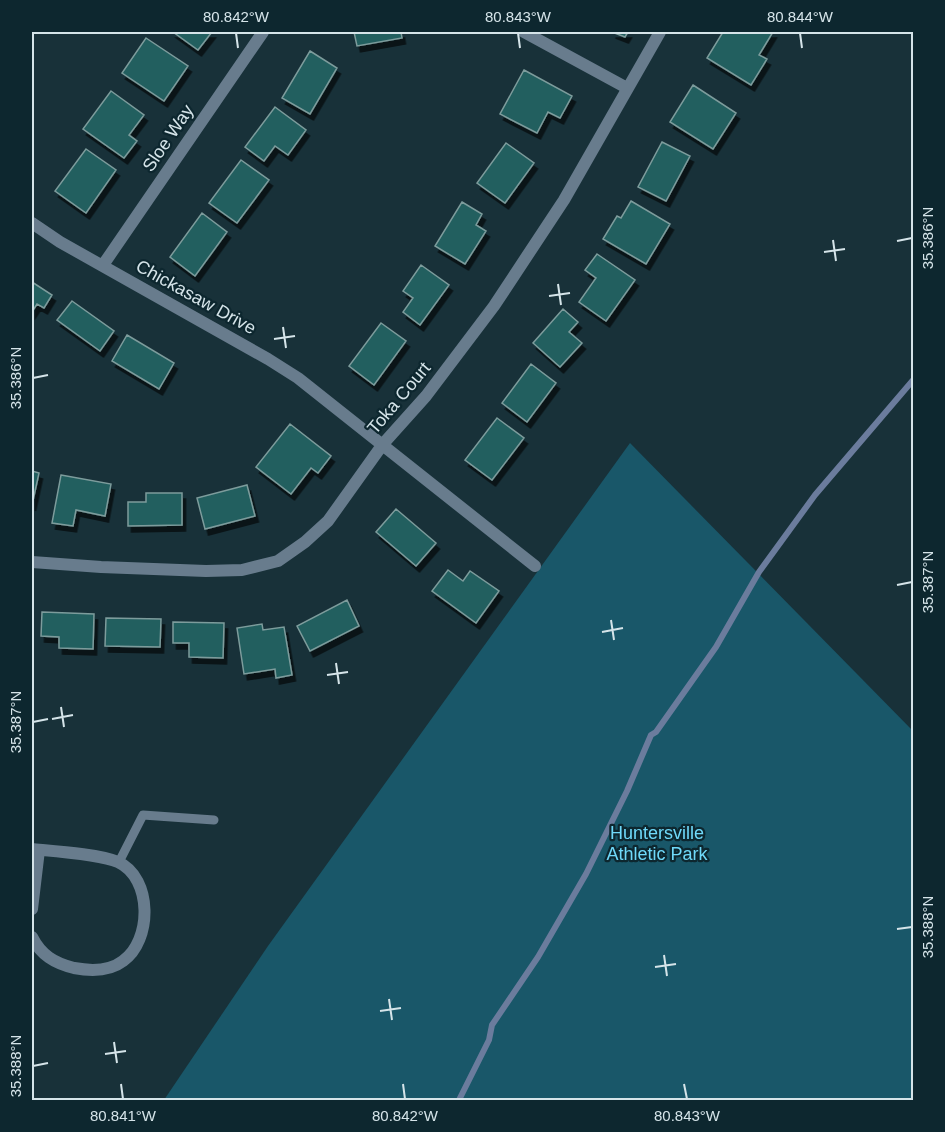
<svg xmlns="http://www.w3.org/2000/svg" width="945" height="1132" viewBox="0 0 945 1132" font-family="Arial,sans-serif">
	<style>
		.green { fill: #195769 }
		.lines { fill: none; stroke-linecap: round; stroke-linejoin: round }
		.stream { stroke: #6b7c9d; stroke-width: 6 }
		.building { fill: #215e5f; stroke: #7d9c9c; stroke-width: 1.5; filter: url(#shadow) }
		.service { stroke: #687c8d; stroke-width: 9 }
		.minor { stroke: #687c8d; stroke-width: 12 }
		.ticks { fill: none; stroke: #d5e4e9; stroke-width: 2 }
		.labels { text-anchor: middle; stroke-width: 4.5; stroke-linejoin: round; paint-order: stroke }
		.street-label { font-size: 18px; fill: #d5e4e9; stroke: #0d272f }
		.park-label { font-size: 18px; fill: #6fd9f9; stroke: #0d272f }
		.neatline { fill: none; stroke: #d5e4e9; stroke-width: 2 }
		.ticks-label { font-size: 15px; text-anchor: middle; fill: #d5e4e9 }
	</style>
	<defs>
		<filter id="shadow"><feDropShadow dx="3.5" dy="6" stdDeviation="0" flood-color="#0009"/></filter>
	</defs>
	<rect width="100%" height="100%" fill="#183139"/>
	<!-- green -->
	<path class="green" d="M630,443L913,731V1100H164L268,946Z"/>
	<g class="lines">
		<!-- stream -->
		<path class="stream" d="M459,1100L489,1040L492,1025L538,957L586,874L627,791L651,735L656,732L716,647L759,572L815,495L914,379"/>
	</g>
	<!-- building -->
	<path class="building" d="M173,32H212L198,50Z
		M354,32H401L402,38L357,46Z
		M612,32H628L625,37Z
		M723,32H773L759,55L767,59L751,85L707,58Z
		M146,38L188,66L164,101L122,73Z
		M310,51L337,68L310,114L282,98Z
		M524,70L572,96L560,118L548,112L537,133L500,114Z
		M693,85L736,113L713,149L670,122Z
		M111,91L144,115L129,135L137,141L124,158L83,129Z
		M275,107L306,130L288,155L275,146L264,161L245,147Z
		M662,142L690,156L666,201L638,187Z
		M506,143L534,163L505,203L477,183Z
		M86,149L116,170L86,213L55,191Z
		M241,160L269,180L237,223L209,203Z
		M631,201L670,224L646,264L603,239L617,216L621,218Z
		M462,202L482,214L476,225L486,231L465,264L435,246Z
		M202,213L227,232L195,276L170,257Z
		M597,254L635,280L606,321L579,302L596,278L585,270Z
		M421,265L449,285L420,325L403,312L413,298L403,291Z
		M32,282L52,295L44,308L37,304L32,312Z
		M72,301L114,331L100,351L57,320Z
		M563,309L578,322L569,332L582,343L560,367L533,343Z
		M381,323L406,341L374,385L349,366Z
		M127,335L174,363L159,389L112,361Z
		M531,364L556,383L527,422L502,403Z
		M497,418L524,438L492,480L465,460Z
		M290,424L331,456L318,473L311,468L291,494L256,467Z
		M32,471L39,473L32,505Z
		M61,475L111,484L105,516L76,510L73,526L52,523Z
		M247,485L255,516L205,529L197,498Z
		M146,493H182V525L128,526V502H146Z
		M396,509L436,543L416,566L376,532Z
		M448,570L463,581L470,571L499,591L476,623L432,591Z
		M347,600L359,626L310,651L297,626Z
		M42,612L94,614L93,649L59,648V637L41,636Z
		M106,618L161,619L160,647L105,646Z
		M173,622L224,623L223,658L189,657V643H173Z
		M262,624L263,630L284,627L292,675L276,678L275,669L244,674L237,628Z"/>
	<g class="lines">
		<!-- service -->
		<path class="service" d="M119,862L143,815L214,820"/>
		<!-- minor -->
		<path class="minor" d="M524,32L627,88
			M32,223L60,242L268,359L298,378L535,566
			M103,265L263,32
			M32,562L101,567L206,571L242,570L278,561L305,542L328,521L383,444L426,396L494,306L564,200L660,32
			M32,849C53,851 100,854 118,862C153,878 152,941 123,961C110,971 90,971 74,968C54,963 41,955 32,937
			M32,909L39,850"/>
	</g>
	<!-- ticks -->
	<path class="ticks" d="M236,33L238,48M518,33L520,48M800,33L802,48M833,240L836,261M897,241L912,238M824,252L845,249M558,284L561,305M549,296L570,293M283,327L286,348M274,339L295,336M33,378L48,375M897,585L912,582M611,620L614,640M602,632L623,628M336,663L339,684M327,675L348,672M61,707L64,727M52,719L73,715M33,722L48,719M897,929L912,927M664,955L667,976M655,967L676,964M389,999L392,1020M380,1011L401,1008M114,1042L117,1063M105,1054L126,1051M33,1066L48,1063M121,1084L123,1099M403,1084L405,1099M684,1084L687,1099"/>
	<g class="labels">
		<!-- street labels -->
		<g class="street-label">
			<text transform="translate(168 138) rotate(-56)" y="6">Sloe Way</text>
			<text transform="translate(196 297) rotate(29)" y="6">Chickasaw Drive</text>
			<text transform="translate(399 398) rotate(-50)" y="6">Toka Court</text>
		</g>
		<!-- park labels -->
		<g class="park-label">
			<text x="657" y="839">Huntersville<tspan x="657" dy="21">Athletic Park</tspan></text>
		</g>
	</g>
	<!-- border -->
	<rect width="945" height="1132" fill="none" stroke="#0d272f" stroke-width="66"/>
	<rect x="33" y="33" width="879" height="1066" class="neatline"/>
	<g class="ticks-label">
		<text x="236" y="22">80.842°W</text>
		<text x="518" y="22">80.843°W</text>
		<text x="800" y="22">80.844°W</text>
		<text transform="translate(928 238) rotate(-90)" y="5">35.386°N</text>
		<text transform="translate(16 378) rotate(-90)" y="5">35.386°N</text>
		<text transform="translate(928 582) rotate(-90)" y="5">35.387°N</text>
		<text transform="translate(16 722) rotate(-90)" y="5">35.387°N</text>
		<text transform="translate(928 927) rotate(-90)" y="5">35.388°N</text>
		<text transform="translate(16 1066) rotate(-90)" y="5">35.388°N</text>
		<text x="123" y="1121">80.841°W</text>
		<text x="405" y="1121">80.842°W</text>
		<text x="687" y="1121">80.843°W</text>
	</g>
</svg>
